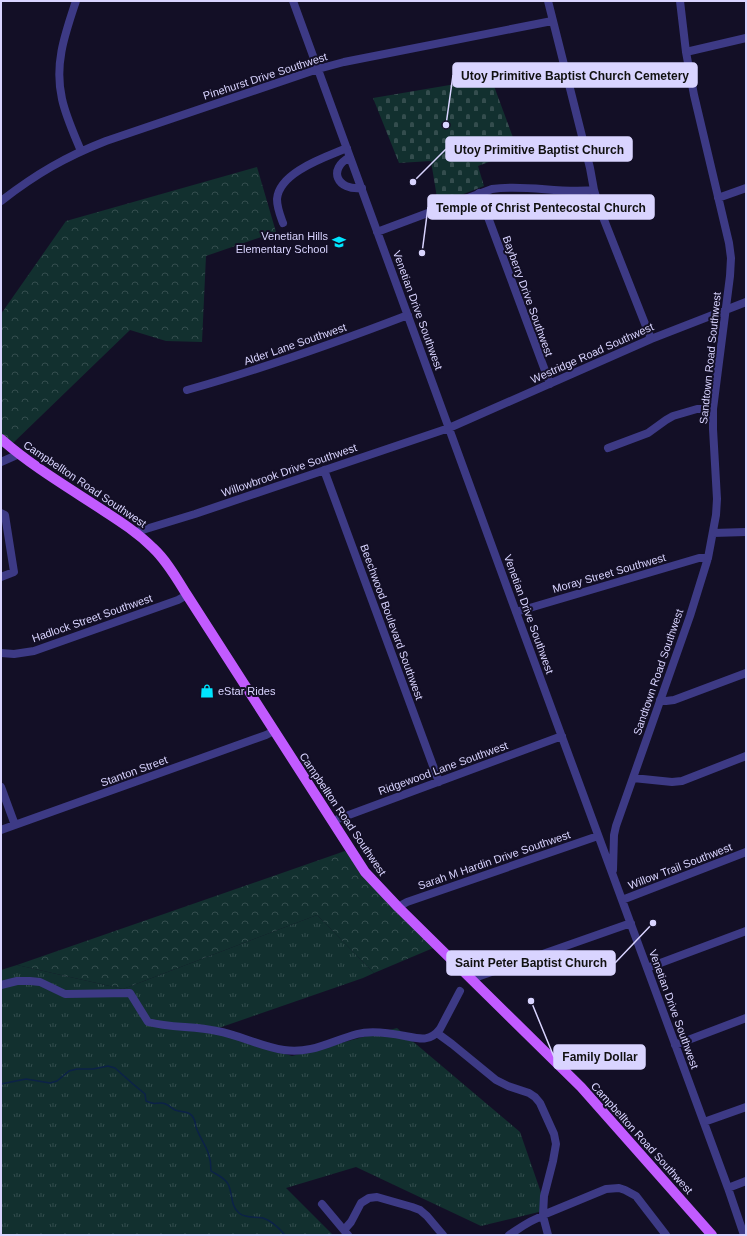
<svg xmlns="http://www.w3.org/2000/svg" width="747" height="1236" viewBox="0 0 747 1236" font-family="Arial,sans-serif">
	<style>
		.grass { fill: url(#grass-tufts) }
		.forest { fill: url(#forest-crowns) }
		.cemetery { fill: url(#cemetery-stones) }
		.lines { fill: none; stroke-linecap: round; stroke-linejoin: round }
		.stream { stroke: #0c2248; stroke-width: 1.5 }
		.minor { stroke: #3d3a85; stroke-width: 8 }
		.major { stroke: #c25bff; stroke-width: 10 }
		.labels { text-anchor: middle; stroke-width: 4; stroke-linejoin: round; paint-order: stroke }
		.street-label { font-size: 11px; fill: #d9d4ff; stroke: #130f26 }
		.poi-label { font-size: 11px; fill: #d9d4ff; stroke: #130f26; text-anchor: end }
		.leader { fill: none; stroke: #d9d4ff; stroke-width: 1.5 }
		.callout-dot { fill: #d9d4ff; stroke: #130f26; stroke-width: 1.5 }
		.callout { fill: #d9d4ff; stroke: #d9d4ff; stroke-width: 1.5 }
		.callout-label { font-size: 12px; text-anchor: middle; font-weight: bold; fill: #111 }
	</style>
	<defs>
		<pattern id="grass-tufts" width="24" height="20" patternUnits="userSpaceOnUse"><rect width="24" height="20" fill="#12302f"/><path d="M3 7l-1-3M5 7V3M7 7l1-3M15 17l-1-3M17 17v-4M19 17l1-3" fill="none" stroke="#344d4e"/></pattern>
		<pattern id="forest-crowns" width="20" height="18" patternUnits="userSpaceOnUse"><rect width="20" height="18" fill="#12302f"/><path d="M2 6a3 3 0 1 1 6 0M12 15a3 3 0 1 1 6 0" fill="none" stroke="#344d4e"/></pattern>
		<pattern id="cemetery-stones" width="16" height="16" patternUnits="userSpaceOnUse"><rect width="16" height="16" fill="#12302f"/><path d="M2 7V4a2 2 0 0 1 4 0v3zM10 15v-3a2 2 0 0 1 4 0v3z" fill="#344d4e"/></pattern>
	</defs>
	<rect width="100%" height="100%" fill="#130f26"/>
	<!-- grass -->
	<path class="grass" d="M317,915L374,973L363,978L213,1030L292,1056L397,1028L520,1132L547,1210L481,1226L356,1167L286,1188L333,1235H1V970L17,965L123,989Z"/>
	<!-- forest -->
	<path class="forest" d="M257,167L276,232L206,256L202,342L166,341L130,330L11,445L1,448V314L66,221Z
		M345,851L438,946L374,973L317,915L123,989L17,965Z"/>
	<!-- cemetery -->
	<path class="cemetery" d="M491,78L518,151L478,166L484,186L438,204L431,161L399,163L373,98Z"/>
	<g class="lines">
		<!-- stream -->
		<path class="stream" d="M1,1084L26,1079L50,1083L57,1081L69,1071L77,1069H93L108,1066L115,1068L133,1084L145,1094L146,1101C154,1105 154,1103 161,1103C167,1103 170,1107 175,1110C179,1112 186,1111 190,1114C195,1117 195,1122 196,1127C202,1144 211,1149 211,1171C217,1175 224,1177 228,1184C233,1193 230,1206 239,1213C246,1219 255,1216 263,1218C272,1221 279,1228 285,1235"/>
		<!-- minor -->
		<path class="minor" d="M76,1C65,34 54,64 62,99C66,117 74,134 81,151
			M293,1L516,612L728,1188L744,1235
			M548,1L590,168L594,190L599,207L651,339
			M686,52L746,38
			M350,157C327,169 337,191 362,188
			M479,193L550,384
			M718,198L746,188
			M1,201C36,174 65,157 106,141L318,69L344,62L552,21
			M283,223C280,215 277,208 277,199C279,172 326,157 347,148
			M377,232L492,189C526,184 560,194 594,190
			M187,390C262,369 335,343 408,315
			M608,448L648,433L666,420L673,416L697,409H713
			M1,462L19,454
			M324,470L439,782
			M1,513L5,515L14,572L1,577
			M136,532L195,514L449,428L651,339L746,302
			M713,533L746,532
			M516,612L699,558H708
			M1,653L14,654L34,651L178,600L187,595
			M660,700L666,701L674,700L746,673
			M633,778L672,782L682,781L746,756
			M1,787L15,825
			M333,822L338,819L562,736
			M1,830L266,735L274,731
			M613,870L614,835L616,826L690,616L708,558L716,515L717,499L713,429V409L730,276L731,258L729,243L694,95L686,52L680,1
			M622,900L746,852
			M398,907L407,902L598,836
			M647,968L746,931
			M472,980L480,976L631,923
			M1,985L17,981H30L40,982L65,994L130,993L148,1022C171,1028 194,1026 217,1031C240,1035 261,1047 284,1050C312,1054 331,1041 357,1034C372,1030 390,1033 405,1036C420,1039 430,1042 440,1029L460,991
			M437,1033L452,1044L496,1080L508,1086L529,1093L535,1097L540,1103L554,1134L556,1144L553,1161L544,1196L543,1215L606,1189L619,1188L625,1190L636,1196L666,1235
			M675,1045L746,1018
			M704,1122L746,1107
			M728,1188L746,1181
			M322,1204L348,1235
			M344,1230L351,1222L361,1203L369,1198L377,1197L412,1207L420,1210L427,1216L443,1235
			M509,1235C520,1228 530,1220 543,1216L548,1235"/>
		<!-- major -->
		<path class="major" d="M1,439C33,467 69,488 104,511C121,522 138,533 153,548C167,561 177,579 187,595L365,872L398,907L581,1087L712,1235"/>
	</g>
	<!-- icons -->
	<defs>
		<g id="school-bare" transform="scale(1.08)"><path d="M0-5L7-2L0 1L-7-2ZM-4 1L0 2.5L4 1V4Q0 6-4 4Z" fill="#00e5ff" stroke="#130f26" stroke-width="2.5" paint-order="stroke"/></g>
		<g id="shop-bare" transform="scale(1.08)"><path d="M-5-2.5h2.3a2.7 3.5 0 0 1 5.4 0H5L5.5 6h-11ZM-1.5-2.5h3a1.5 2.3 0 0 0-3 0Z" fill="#00e5ff" stroke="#130f26" stroke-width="2.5" paint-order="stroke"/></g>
	</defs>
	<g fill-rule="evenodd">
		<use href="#school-bare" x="339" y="242"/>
		<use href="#shop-bare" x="207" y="691"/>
	</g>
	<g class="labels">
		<!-- street labels -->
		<g class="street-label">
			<text transform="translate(265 76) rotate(-18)" y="4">Pinehurst Drive Southwest</text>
			<text transform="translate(528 296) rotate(70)" y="4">Bayberry Drive Southwest</text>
			<text transform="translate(418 310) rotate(70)" y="4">Venetian Drive Southwest</text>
			<text transform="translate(295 344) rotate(-19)" y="4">Alder Lane Southwest</text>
			<text transform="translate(592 353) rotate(-24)" y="4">Westridge Road Southwest</text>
			<text transform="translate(710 358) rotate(-84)" y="4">Sandtown Road Southwest</text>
			<text transform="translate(289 470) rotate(-19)" y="4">Willowbrook Drive Southwest</text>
			<text transform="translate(85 484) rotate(34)" y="4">Campbellton Road Southwest</text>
			<text transform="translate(609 573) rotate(-16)" y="4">Moray Street Southwest</text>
			<text transform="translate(529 614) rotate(70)" y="4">Venetian Drive Southwest</text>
			<text transform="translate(92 618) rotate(-19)" y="4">Hadlock Street Southwest</text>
			<text transform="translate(392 622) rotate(70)" y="4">Beechwood Boulevard Southwest</text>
			<text transform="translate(658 672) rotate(-71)" y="4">Sandtown Road Southwest</text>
			<text transform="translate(443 768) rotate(-20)" y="4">Ridgewood Lane Southwest</text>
			<text transform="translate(134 771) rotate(-20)" y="4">Stanton Street</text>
			<text transform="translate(343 814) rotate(56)" y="4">Campbellton Road Southwest</text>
			<text transform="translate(494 860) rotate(-19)" y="4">Sarah M Hardin Drive Southwest</text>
			<text transform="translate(680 866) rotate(-21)" y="4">Willow Trail Southwest</text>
			<text transform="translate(674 1009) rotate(70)" y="4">Venetian Drive Southwest</text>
			<text transform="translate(642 1138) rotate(48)" y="4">Campbellton Road Southwest</text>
		</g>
		<!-- poi labels -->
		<g class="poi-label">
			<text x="328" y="240">Venetian Hills<tspan x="328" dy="13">Elementary School</tspan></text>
			<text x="218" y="695" text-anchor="start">eStar Rides</text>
		</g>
	</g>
	<!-- callouts -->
	<path class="leader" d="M446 125L453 75M413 182L446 149M422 253L428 207M653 923L615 963M531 1001L554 1057"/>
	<g class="callout-dot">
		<circle cx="446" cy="125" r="4"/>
		<circle cx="413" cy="182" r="4"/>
		<circle cx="422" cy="253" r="4"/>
		<circle cx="653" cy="923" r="4"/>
		<circle cx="531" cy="1001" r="4"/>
	</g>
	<g class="callout">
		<rect x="453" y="63" width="244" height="24" rx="4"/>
		<rect x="446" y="137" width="186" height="24" rx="4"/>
		<rect x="428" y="195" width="226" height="24" rx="4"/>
		<rect x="447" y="951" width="168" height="24" rx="4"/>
		<rect x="554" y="1045" width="91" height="24" rx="4"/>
	</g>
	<g class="callout-label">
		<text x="575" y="80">Utoy Primitive Baptist Church Cemetery</text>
		<text x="539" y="154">Utoy Primitive Baptist Church</text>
		<text x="541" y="212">Temple of Christ Pentecostal Church</text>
		<text x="531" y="967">Saint Peter Baptist Church</text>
		<text x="600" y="1061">Family Dollar</text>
	</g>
	<!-- border -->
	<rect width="747" height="1236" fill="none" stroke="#d9d4ff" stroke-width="4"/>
</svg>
